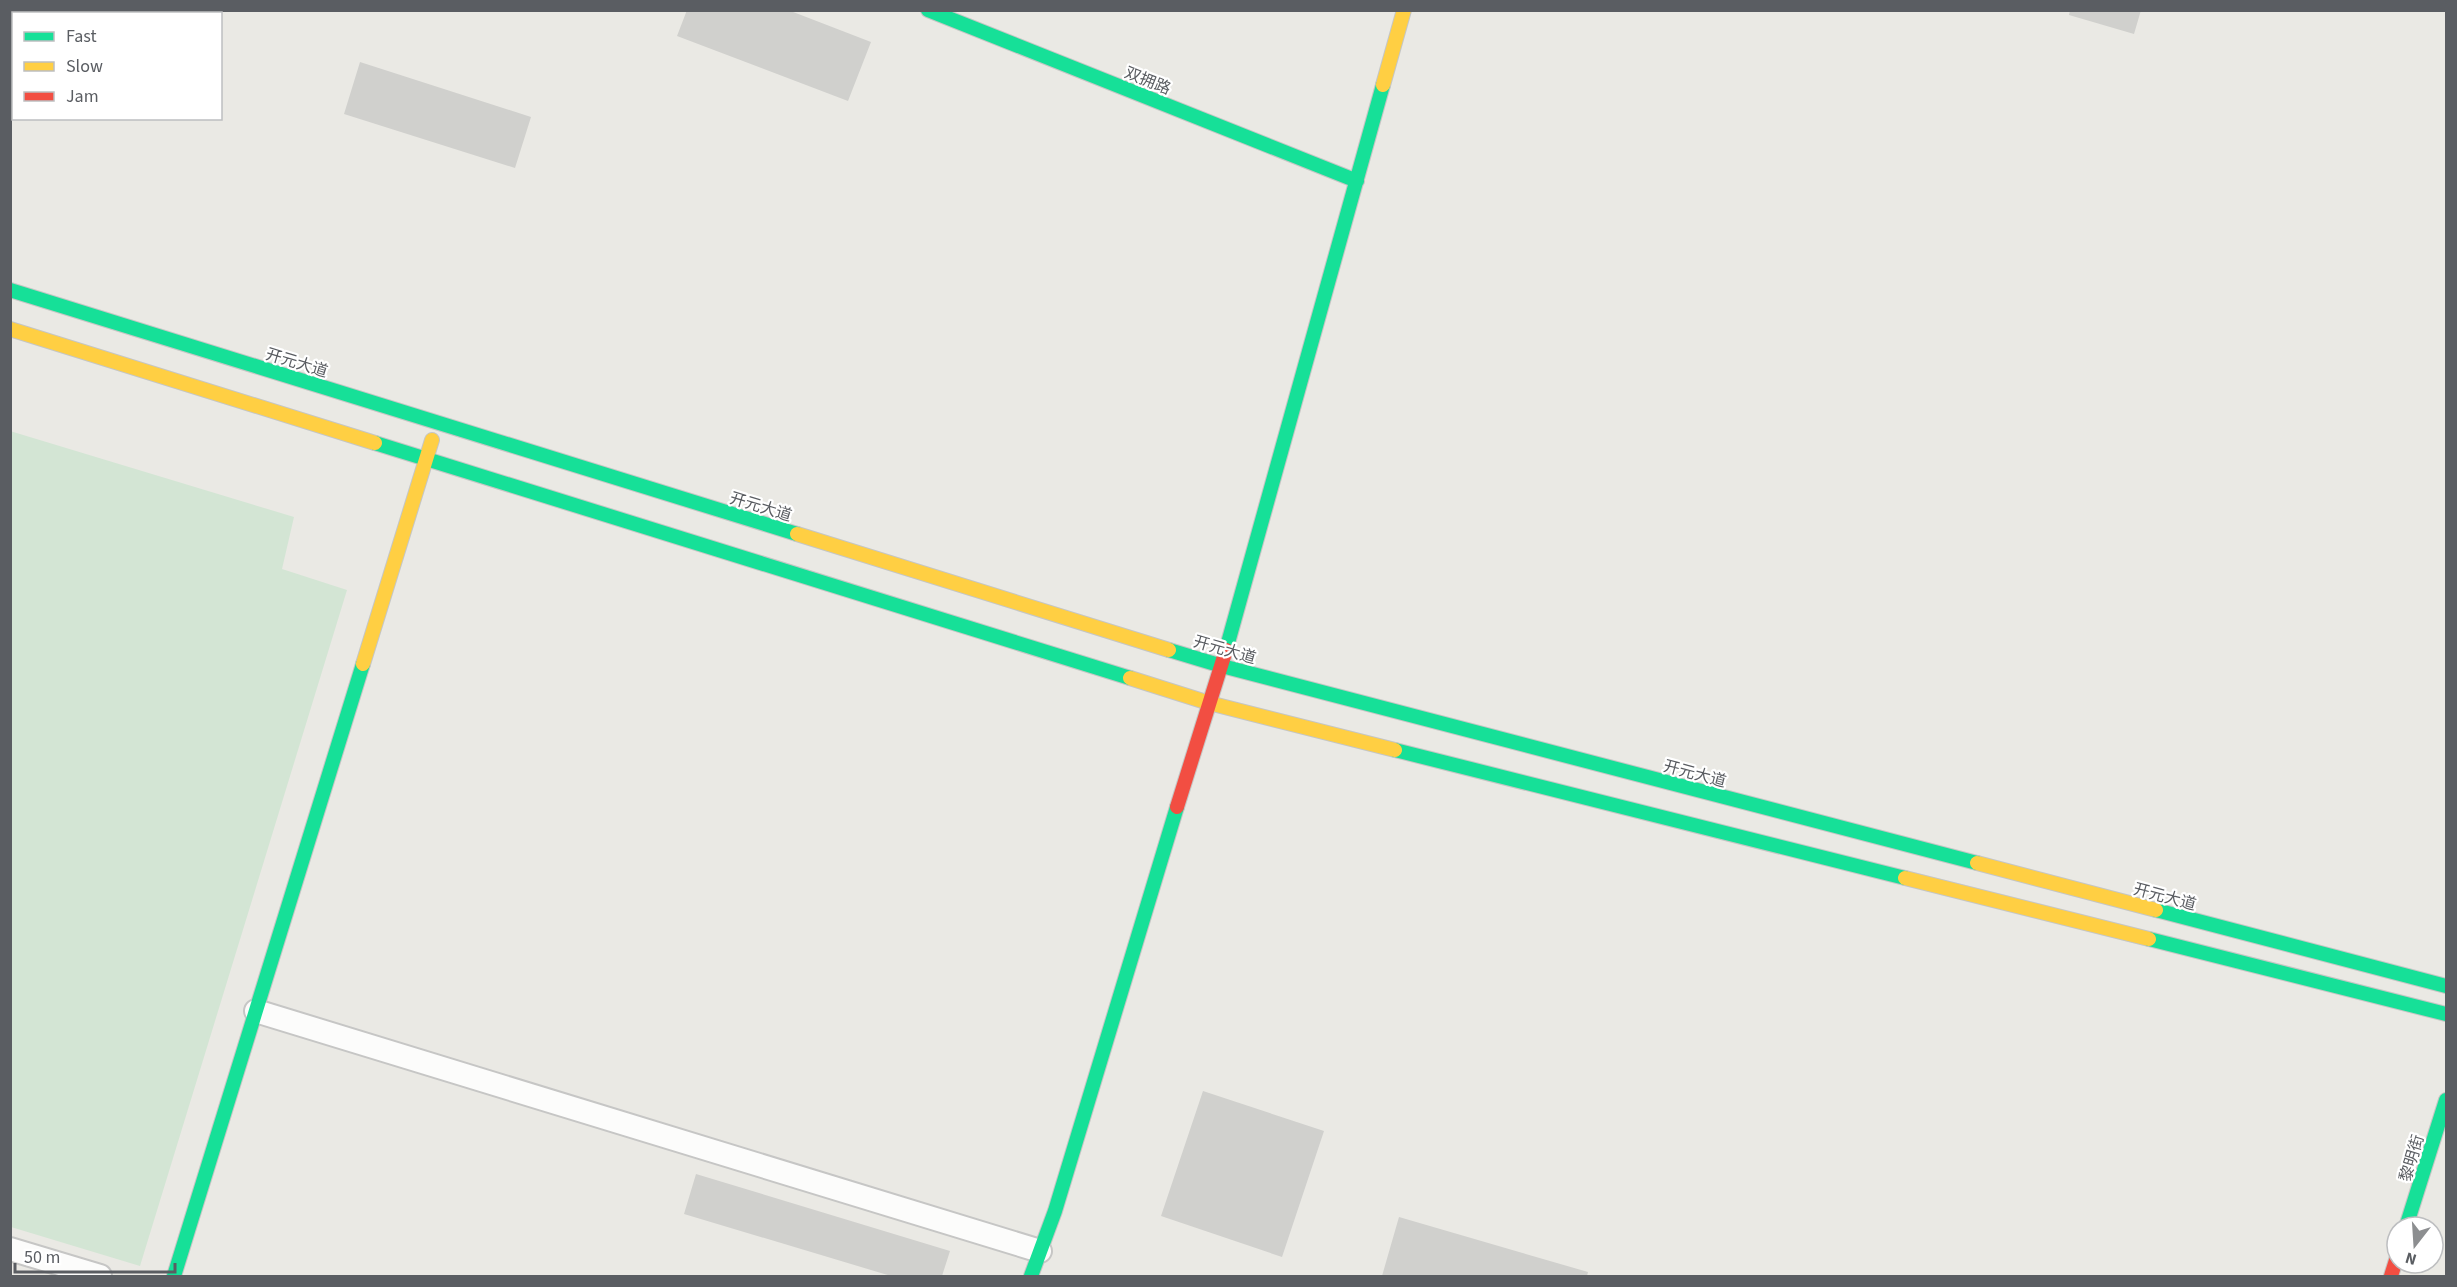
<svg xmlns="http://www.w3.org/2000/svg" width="2457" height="1287" viewBox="0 0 2457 1287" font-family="'Source Sans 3','Noto Sans SC',sans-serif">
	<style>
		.green { fill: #d3e5d4 }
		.building { fill: #d0d0cd }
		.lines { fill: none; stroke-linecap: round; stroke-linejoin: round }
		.street-casing { stroke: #c6c6c5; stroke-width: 26 }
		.fast-casing { stroke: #c5c6c4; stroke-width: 16 }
		.slow-casing { stroke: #c5c6c4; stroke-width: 16 }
		.jam-casing { stroke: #c5c6c4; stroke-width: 16 }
		.street { stroke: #fcfcfb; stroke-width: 22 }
		.fast { stroke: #16e098; stroke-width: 14 }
		.slow { stroke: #ffcf43; stroke-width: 14 }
		.jam { stroke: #f24e42; stroke-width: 14 }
		.labels { text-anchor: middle; stroke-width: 4.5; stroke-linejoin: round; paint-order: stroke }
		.street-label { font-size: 16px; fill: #5a5d62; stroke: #fff }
	</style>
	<rect width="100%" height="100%" fill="#eae9e4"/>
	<!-- green -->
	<path class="green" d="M10,431L294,517L282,569L347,590L140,1266L11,1227Z"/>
	<!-- building -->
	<path class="building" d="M687,10H788L871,42L848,101L677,36Z
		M2070,10H2141L2134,34L2069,15Z
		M360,62L531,117L515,168L344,114Z
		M1203,1091L1324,1131L1282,1257L1161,1216Z
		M696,1174L950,1251L942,1276H891L684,1214Z
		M1399,1217L1588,1272L1587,1276H1382Z"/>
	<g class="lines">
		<!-- street casing -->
		<g class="street-casing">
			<path id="street" d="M256,1011L1040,1251
				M10,1249L100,1276"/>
		</g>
		<!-- fast casing -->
		<g class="fast-casing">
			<path id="fast" d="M928,10L1357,181
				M10,290L797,534
				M375,443L1130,678
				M1169,650L1222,666L1977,863
				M1226,650L1383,85
				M1395,750L1905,878
				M2156,910L2446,986
				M2149,939L2446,1014
				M2406,1227L2446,1100
				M174,1276L363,664
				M1031,1276L1055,1211L1177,807"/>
		</g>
		<!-- slow casing -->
		<g class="slow-casing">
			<path id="slow" d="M1383,85L1404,10
				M10,329L375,443
				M797,534L1169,650
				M363,664L432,440
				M1130,678L1209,703L1395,750
				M1977,863L2156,910
				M1905,878L2149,939"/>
		</g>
		<!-- jam casing -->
		<g class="jam-casing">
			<path id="jam" d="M1177,807L1226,650
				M2391,1276L2397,1257"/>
		</g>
		<!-- street -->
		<use href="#street" class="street"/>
		<!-- fast -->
		<use href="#fast" class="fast"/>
		<!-- slow -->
		<use href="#slow" class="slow"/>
		<!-- jam -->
		<use href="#jam" class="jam"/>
	</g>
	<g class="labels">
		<!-- street labels -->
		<g class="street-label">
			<text transform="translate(1148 80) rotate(22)" y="6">双拥路</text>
			<text transform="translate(297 362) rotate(17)" y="6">开元大道</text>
			<text transform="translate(761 506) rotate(17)" y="6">开元大道</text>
			<text transform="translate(1225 649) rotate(16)" y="6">开元大道</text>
			<text transform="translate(1695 773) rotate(15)" y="6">开元大道</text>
			<text transform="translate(2165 896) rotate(15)" y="6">开元大道</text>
			<text transform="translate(2411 1158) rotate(-73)" y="6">黎明街</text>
		</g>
	</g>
	<!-- border -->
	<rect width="2457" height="1287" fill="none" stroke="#5a5d62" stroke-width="24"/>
	<!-- legend -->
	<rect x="12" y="12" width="210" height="108" fill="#ffffff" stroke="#bdbec0" stroke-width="1.5"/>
	<rect x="24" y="32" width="30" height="9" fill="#16e098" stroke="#bdbec0" stroke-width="1.5"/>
	<text x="66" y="42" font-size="18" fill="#5a5d62">Fast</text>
	<rect x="24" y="62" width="30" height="9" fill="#ffcf43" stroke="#bdbec0" stroke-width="1.5"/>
	<text x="66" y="72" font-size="18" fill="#5a5d62">Slow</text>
	<rect x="24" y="92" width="30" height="9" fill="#f24e42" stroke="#bdbec0" stroke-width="1.5"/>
	<text x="66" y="102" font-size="18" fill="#5a5d62">Jam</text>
	<!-- north arrow -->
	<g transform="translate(2415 1245) rotate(197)"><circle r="28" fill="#ffffff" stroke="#bdbec0" stroke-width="1.5"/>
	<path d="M0-4.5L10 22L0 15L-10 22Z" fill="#8c8e90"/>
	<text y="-9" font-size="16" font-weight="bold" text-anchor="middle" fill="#5a5d62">N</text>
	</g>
	<!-- scale -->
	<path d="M15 1263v9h160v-9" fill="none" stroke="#5a5d62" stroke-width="3"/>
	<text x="24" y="1263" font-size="18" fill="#5a5d62" stroke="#ffffff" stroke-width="4.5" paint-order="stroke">50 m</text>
</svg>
